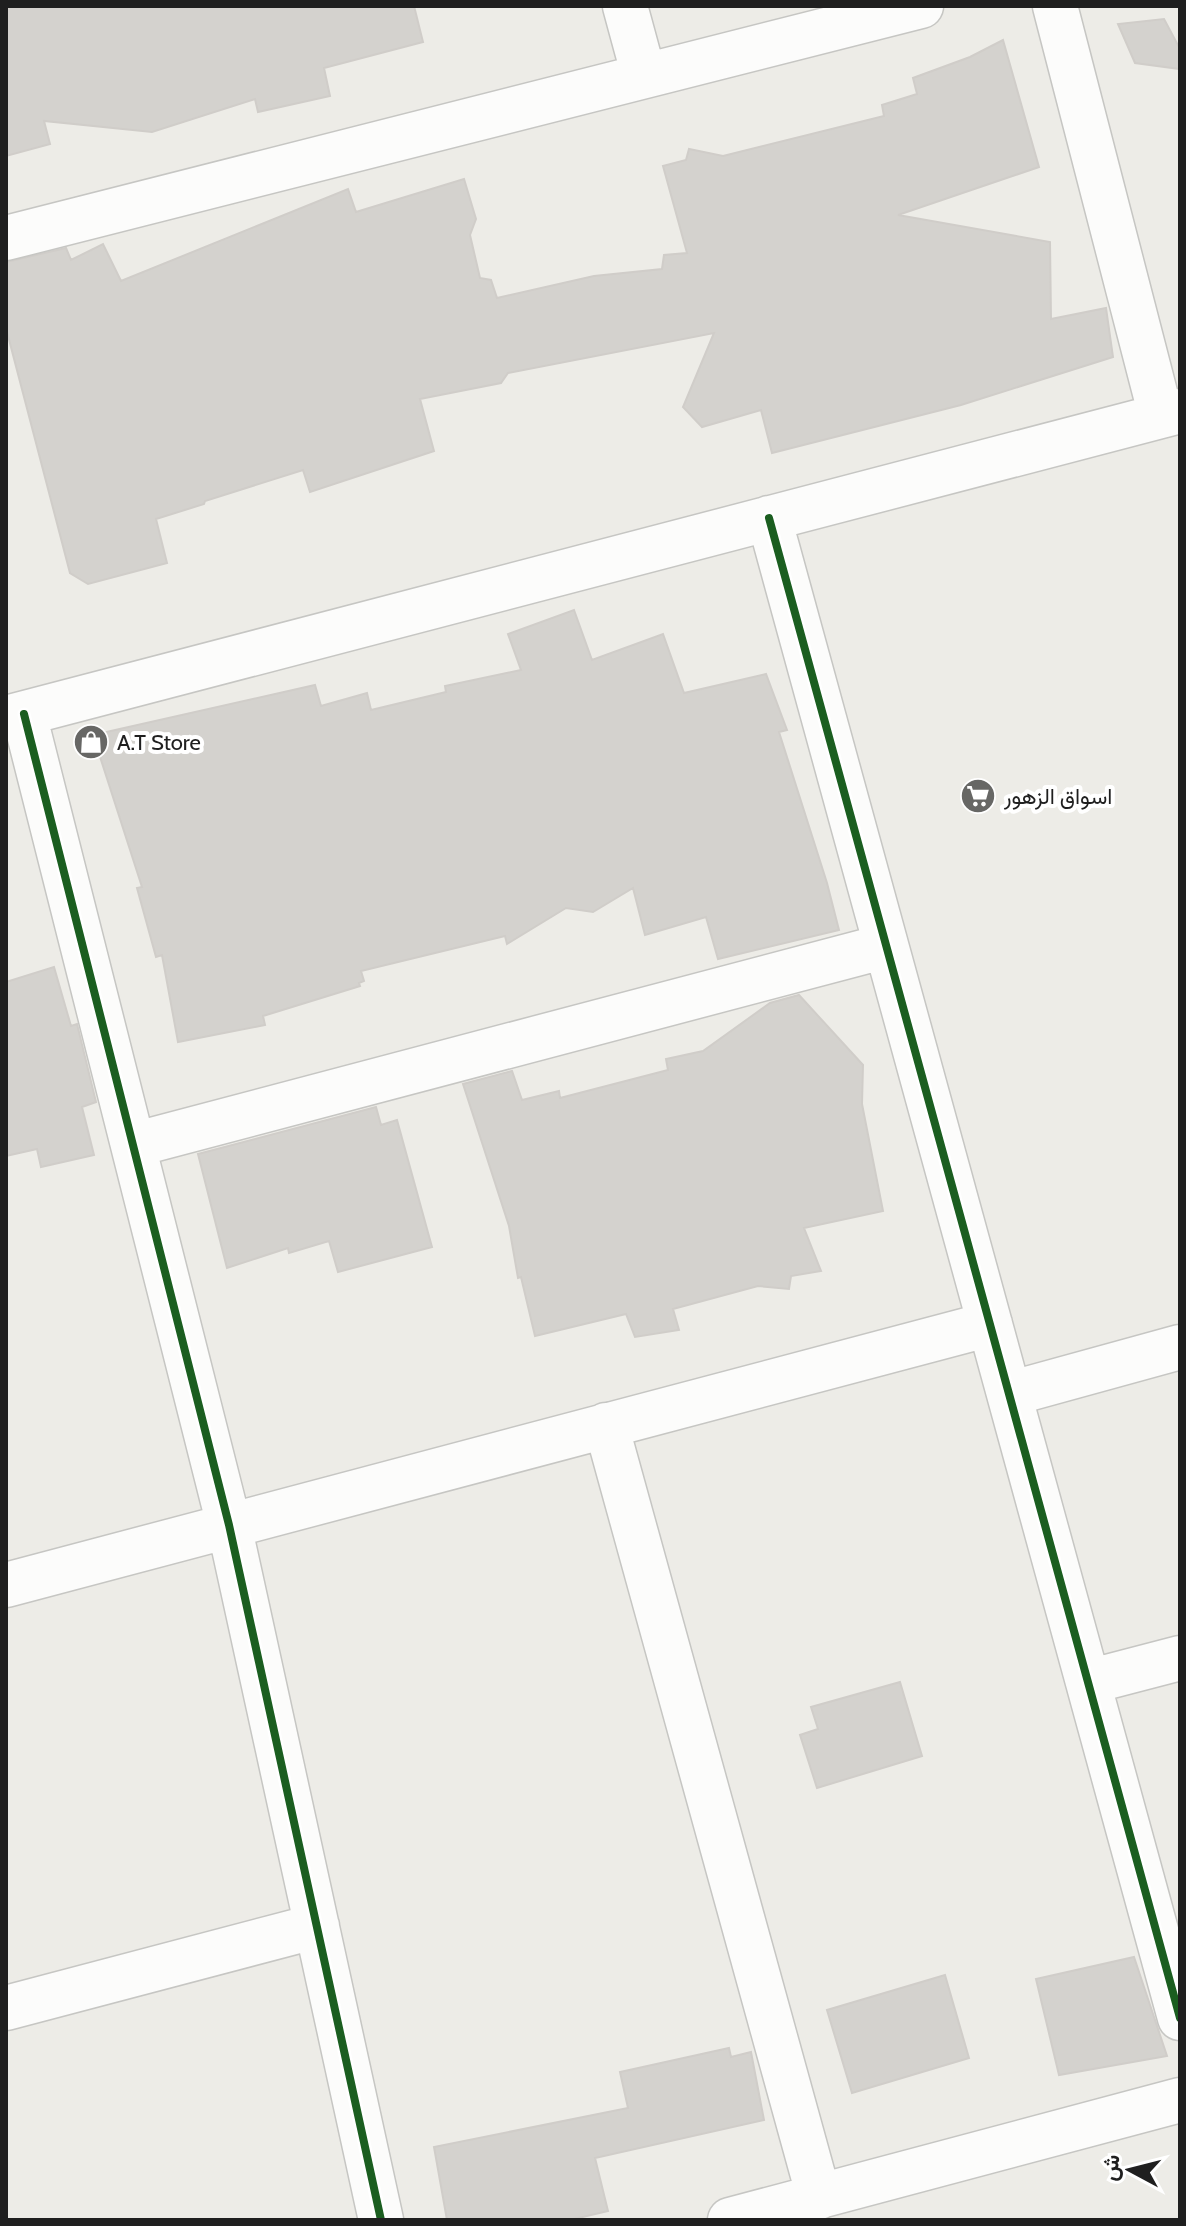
<svg xmlns="http://www.w3.org/2000/svg" width="1186" height="2226" viewBox="0 0 1186 2226" font-family="Cabin,Vazirmatn,sans-serif">
	<style>
		.building { fill: #d4d2ce; stroke: #d0cdc9; stroke-width: 2 }
		.lines { fill: none; stroke-linecap: round; stroke-linejoin: round }
		.minor-casing { stroke: #c6c6c3; stroke-width: 47 }
		.minor { stroke: #fcfcfb; stroke-width: 44 }
		.cycleway-casing { stroke: #fff; stroke-width: 13 }
		.cycleway { stroke: #1b5e20; stroke-width: 8 }
		.labels { text-anchor: middle; stroke-width: 8; stroke-linejoin: round; paint-order: stroke }
		.poi-label { font-size: 22px; fill: #1f1f1f; stroke: #fff; text-anchor: start }
	</style>
	<rect width="100%" height="100%" fill="#edece7"/>
	<!-- building -->
	<path class="building" d="M6,6H414L423,42L324,68L330,96L258,112L255,99L152,132L44,121L50,144L6,156Z
		M1164,19L1180,49V69L1135,63L1118,24Z
		M1003,40L1039,167L898,215L1050,242L1051,319L1106,308L1113,357L961,405L772,453L761,410L702,427L683,407L714,333L508,373L501,383L420,399L434,451L310,492L303,470L205,501L204,504L156,519L167,563L88,584L70,573L6,328V262L66,248L71,260L103,244L121,281L348,189L356,212L464,179L476,219L470,235L480,278L491,280L497,298L594,276L662,269L664,255L687,253L663,166L686,160L689,149L723,156L884,116L882,105L917,94L913,78L970,57Z
		M574,610L592,660L663,634L684,693L766,674L787,730L779,732L827,883L839,930L718,959L706,917L645,935L633,888L593,912L566,908L507,944L505,936L361,971L364,981L359,983L360,986L263,1016L265,1025L178,1042L162,955L156,957L137,888L142,887L93,735L315,685L321,706L367,693L371,710L446,692L445,686L521,670L508,634Z
		M54,967L71,1026L77,1024L96,1102L82,1107L94,1155L41,1167L37,1149L6,1156V982Z
		M799,995L863,1065L862,1104L883,1211L804,1228L821,1271L791,1276L789,1289L758,1286L673,1309L679,1330L635,1337L626,1314L535,1336L521,1277L518,1278L509,1226L463,1084L512,1071L522,1100L559,1091L560,1098L668,1070L666,1059L703,1051L770,1003Z
		M376,1107L381,1125L397,1120L432,1247L338,1272L329,1241L289,1253L288,1248L227,1268L198,1154Z
		M900,1682L922,1756L817,1788L800,1735L818,1729L811,1707Z
		M1134,1957L1167,2056L1059,2075L1036,1979Z
		M945,1975L969,2058L852,2093L827,2010Z
		M729,2048L731,2057L751,2052L764,2120L595,2158L608,2211L570,2220H447L434,2147L628,2108L620,2072Z"/>
	<g class="lines">
		<!-- minor casing -->
		<g class="minor-casing">
			<path id="minor" d="M625,6L644,76
				M1055,6L1161,416
				M6,238L921,6
				M769,518L1180,2018
				M24,714L229,1525L381,2220
				M6,718L1180,411
				M133,1145L886,946
				M1009,1394L1180,1347
				M606,1425L819,2197
				M6,1585L990,1324
				M1088,1682L1180,1658
				M6,2008L317,1926
				M730,2220L1180,2100"/>
		</g>
		<!-- minor -->
		<use href="#minor" class="minor"/>
		<!-- cycleway casing -->
		<g class="cycleway-casing">
			<path id="cycleway" d="M769,518L1180,2018
				M24,714L229,1525L381,2220"/>
		</g>
		<!-- cycleway -->
		<use href="#cycleway" class="cycleway"/>
	</g>
	<!-- icons -->
	<defs>
		<g id="shop-disc" transform="scale(1.8)"><circle r="9.5" fill="#676765" stroke="#fff"/><path d="M-5-2.5h2.3a2.7 3.5 0 0 1 5.4 0H5L5.5 6h-11ZM-1.5-2.5h3a1.5 2.3 0 0 0-3 0Z" fill="#fff"/></g>
		<g id="supermarket-disc" transform="scale(1.8)"><circle r="9.5" fill="#676765" stroke="#fff"/><path d="M-6-5.5h2.5l.6 2H6L4.5 2H-2.5L-4.4-4H-6ZM-1.5 3.2a1.3 1.3 0 1 0 .1 0ZM3 3.2a1.3 1.3 0 1 0 .1 0Z" fill="#fff"/></g>
	</defs>
	<g fill-rule="evenodd">
		<use href="#shop-disc" x="91" y="742"/>
		<use href="#supermarket-disc" x="978" y="796"/>
	</g>
	<g class="labels">
		<!-- poi labels -->
		<g class="poi-label">
			<text x="117" y="750">A.T Store</text>
			<text x="1004" y="804">اسواق الزهور</text>
		</g>
	</g>
	<!-- border -->
	<rect width="1186" height="2226" fill="none" stroke="#1f1f1f" stroke-width="16"/>
	<!-- north arrow -->
	<g transform="translate(1130 2170) rotate(277)" stroke="#ffffff" stroke-width="6" paint-order="stroke">
	<path d="M0-6L14 30L0 20L-14 30Z" fill="#1f1f1f"/>
	<text y="-12" font-size="22" font-weight="bold" text-anchor="middle" fill="#1f1f1f">ش</text>
	</g>
</svg>
